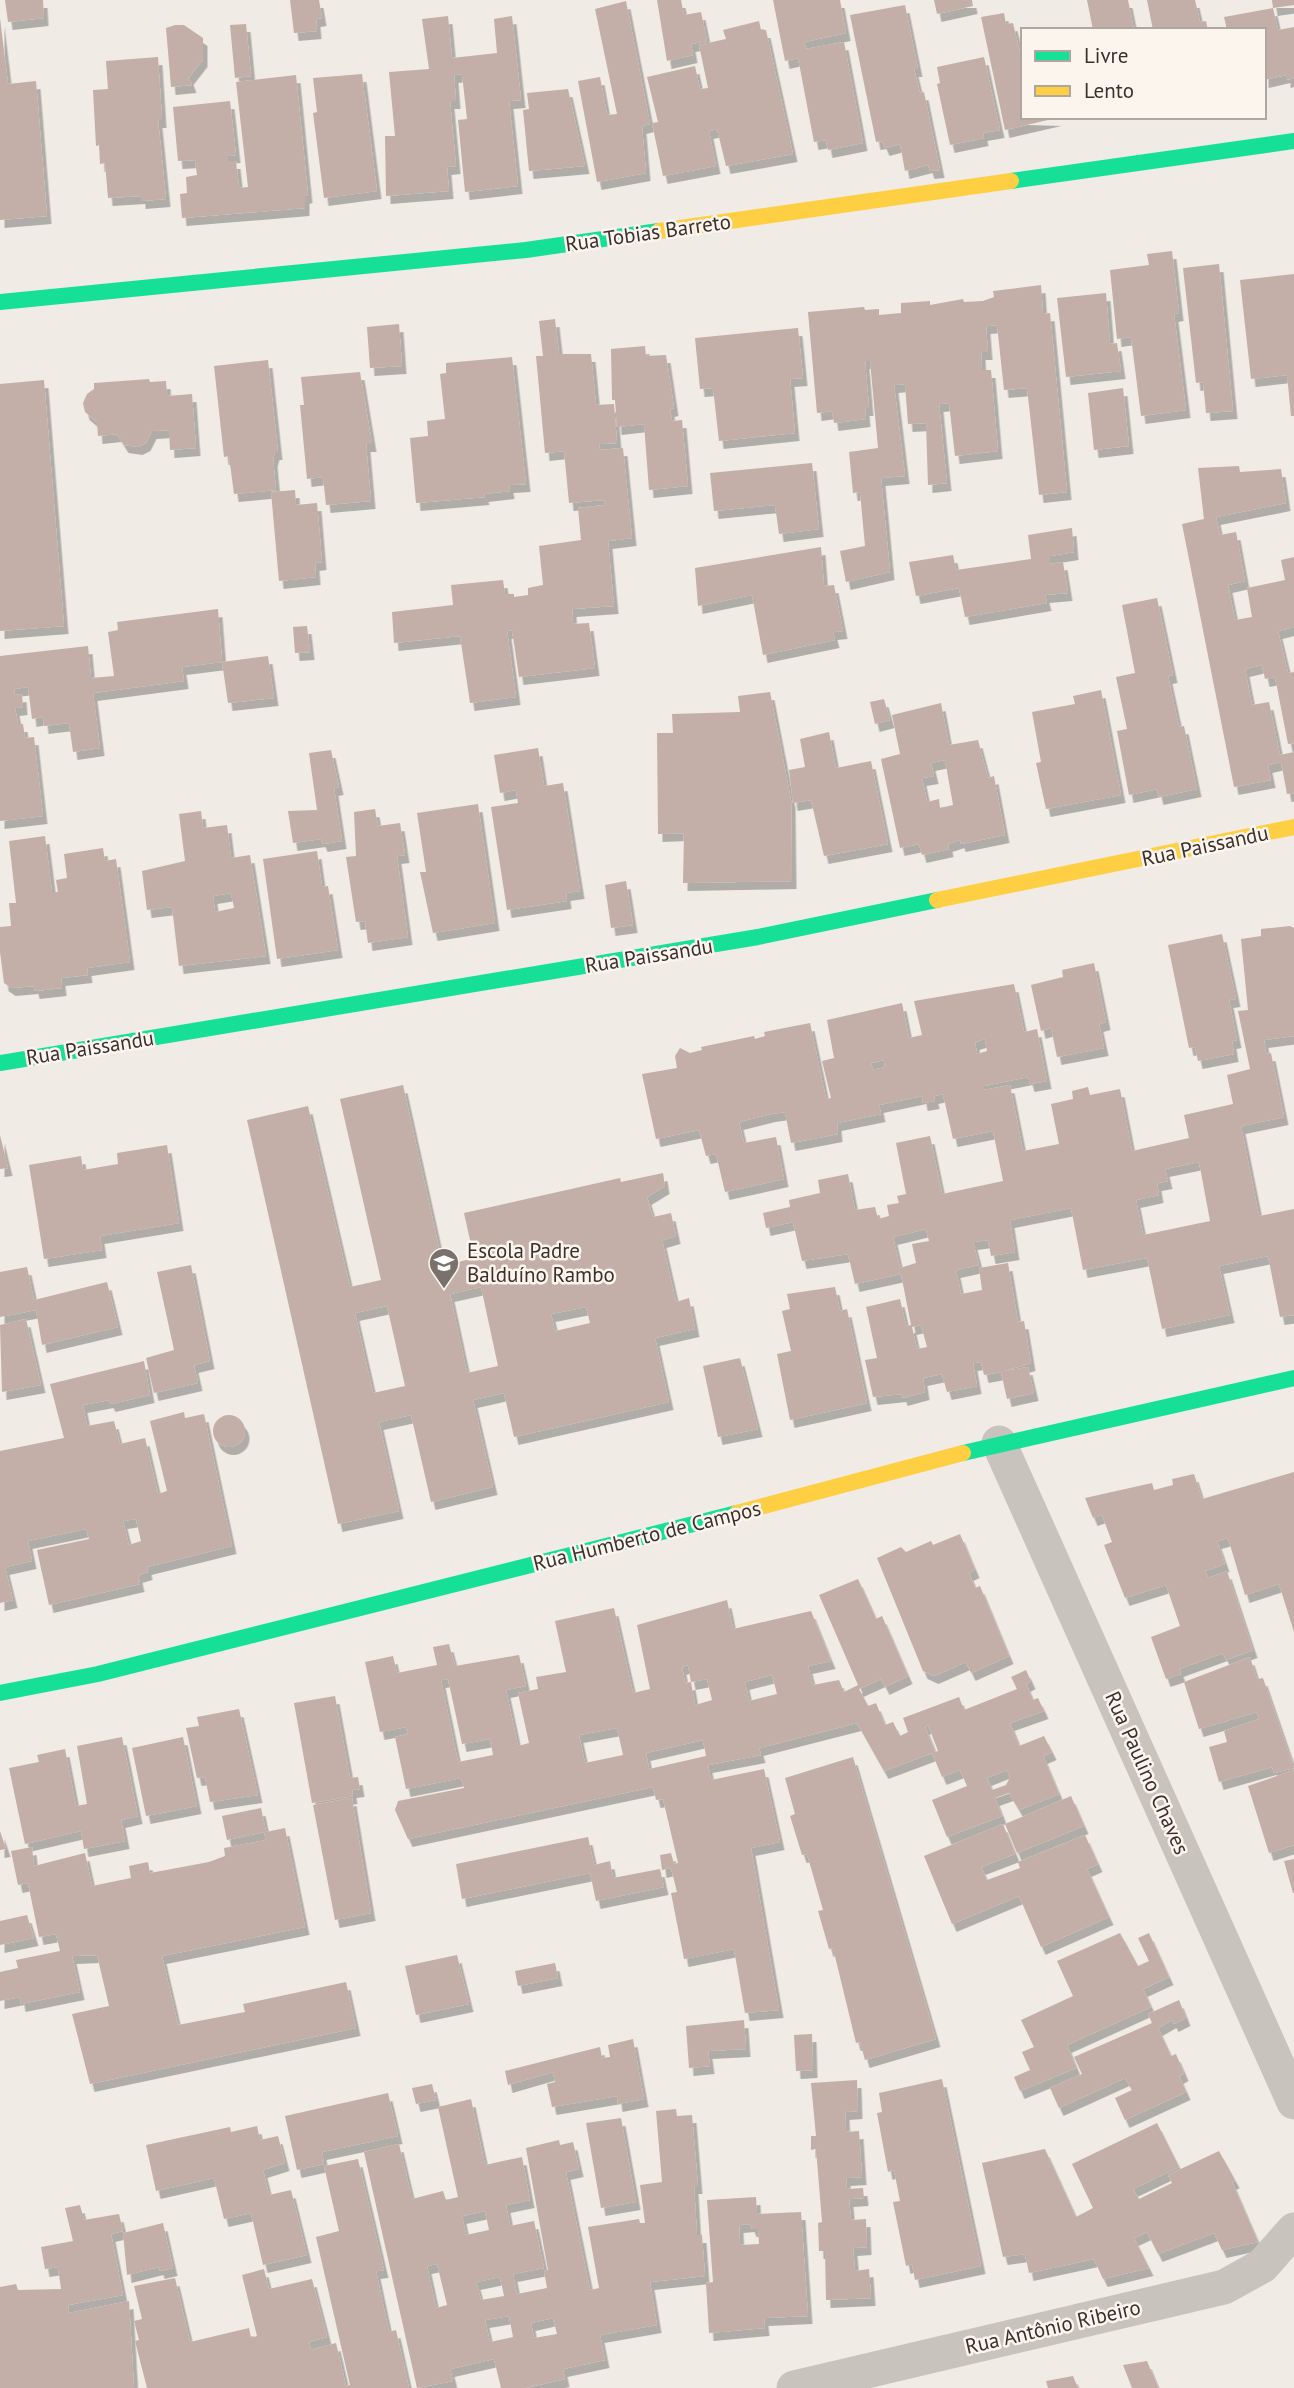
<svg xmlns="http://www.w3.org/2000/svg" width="1294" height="2388" viewBox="0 0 1294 2388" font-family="'PT Sans',sans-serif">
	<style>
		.building { fill: #c3afa7; fill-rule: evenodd; filter: url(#shadow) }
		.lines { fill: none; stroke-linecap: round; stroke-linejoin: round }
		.street { stroke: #c9c3be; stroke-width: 35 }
		.fast { stroke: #16e098; stroke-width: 16 }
		.slow { stroke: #ffcf43; stroke-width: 16 }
		.labels { text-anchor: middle; stroke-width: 5; stroke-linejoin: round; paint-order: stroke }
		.street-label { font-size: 21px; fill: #3b302b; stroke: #fbf5ee }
		.poi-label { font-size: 21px; fill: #3b302b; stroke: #fbf5ee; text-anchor: start }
	</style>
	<defs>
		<filter id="shadow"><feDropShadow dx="4.5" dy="8" stdDeviation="0" flood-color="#0004"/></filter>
	</defs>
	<rect width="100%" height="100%" fill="#f0ebe5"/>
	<!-- building -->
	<path class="building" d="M5,0H43L44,18L8,22Z
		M290,0H319L322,18L316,19L317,31L294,33Z
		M657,0H681L684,15L701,12L707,41L691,44L693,55L667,61Z
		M773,0H840L846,33L804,42L806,49L844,42L863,143L828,150L826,140L814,142L798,58L785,61Z
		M934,0H972L973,6L937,14Z
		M1087,0H1128L1134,30H1093Z
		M1147,0H1195L1200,22L1206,21L1208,30H1153Z
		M1272,0H1294V5L1273,8L1278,30L1294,27V78L1286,80V75L1264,80V30H1227L1224,17L1273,8Z
		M626,1L650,124L642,126L646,173L597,182L578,81L600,77L607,115L617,114L595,9Z
		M905,5L918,69H914L920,93L924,92L940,170L930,171L928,165L905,171L900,144L885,148L882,141L876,142L850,15Z
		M1004,13L1006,24L1013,23L1020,53L1023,52V117L1057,118L1005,130L981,17Z
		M448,16L452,58L497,53L494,19L512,16L521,100L509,101L518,186L465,192L458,120L467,119L462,74L454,75L456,101H450L456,166L447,167L449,191L386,196L385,136H395L389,72L429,69L422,19Z
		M0,18L8,84L36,81L47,216L0,220Z
		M759,21L761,30H766L793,154L726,166L717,129L709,131L716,166L663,176L652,123L658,122L647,77L695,66L700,89L708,88L699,45L726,39L723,30Z
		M246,24L251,76L235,78L230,25Z
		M175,25H184L203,38V59L189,77L192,85L171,87L166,28Z
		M158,57L162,120H158L166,199L141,201V196L108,198L105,163L100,164L99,145L96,146L93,90L108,89L106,61Z
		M984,57L1000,130L983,133L984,138L950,145L937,84L940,83L937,67Z
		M362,74L377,191L324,198L313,113L317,112L313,78Z
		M296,75L308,195L305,196V208L182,218L180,194L187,193L186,177L197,175L195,160L178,161L173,107L230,101L236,155L228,156V161H236L239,188L248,187L236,82Z
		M568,89L585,166L529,171L523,110L529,109L527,93Z
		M1172,251L1179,313L1174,314L1186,410L1141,416L1131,337L1117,339L1110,270L1149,265L1147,254Z
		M1219,264L1233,411L1206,413L1203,382L1196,383L1183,268Z
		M1294,274V416H1291L1287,375L1251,379L1240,280Z
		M1041,285L1043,314L1050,313L1067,492L1039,495L1027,388L1004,390L997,325L986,326L988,352H981L982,370H991L998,451L955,456L949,403L939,404L947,483L928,485L926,423L908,424L905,384L894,385L905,476L881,478L890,572L846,582L840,551L865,546L860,492L853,493L849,452L878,448L870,361H865L869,408H865L866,419L834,423L832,411L817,413L808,312L864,307L865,310L879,309V315L901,313V303L930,301V305L963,299L964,302L983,301L994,297L993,291Z
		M1106,293L1110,344L1117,343L1121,371L1066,377L1057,298Z
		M555,319L559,354H591L596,405L614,404L617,443L599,444L600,450L623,448L632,538L608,541L614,606L572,609L573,624L589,623L595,668L519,677L512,630L507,631L516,697L470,703L460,636L394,643L392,612L453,605L451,585L503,580L505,594H514V597L528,595V588L543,585L539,546L581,540L578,508L605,505L604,500L569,503L564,451L545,453L536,356H543L539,321Z
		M399,324L402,366L370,368L367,327Z
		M798,328L803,378L790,379L795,433L719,441L713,388L700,389L695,338Z
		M645,346L646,356L666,355L674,408L670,409L672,421L682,420L688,486L649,490L644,424L617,427L615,400H612L611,349Z
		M512,357L526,484L509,485L510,491L484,494L485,497L416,503L410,438L428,436L427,421L445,419L440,374L446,373V363Z
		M268,360L278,452H275L273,459L276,490L234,494L229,456L224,457L214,366Z
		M360,372L372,444H366L371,501L326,505L323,477L307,479L300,405H304L301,377Z
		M149,379L150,382L166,381L167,396L192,394L196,448L170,450L169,430L152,431L146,443L138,447L124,445L117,434L98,436L97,422L85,412L83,403L87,394L94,389V383Z
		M44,380L64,626L0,631V384Z
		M1123,388L1129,446L1094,450L1088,393Z
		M812,463L819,529L779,534L775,505L714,511L710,473Z
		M1239,466L1240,472L1281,469L1286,503L1216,517L1220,535L1236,532L1245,581L1228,585L1235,620L1252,617L1247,588L1285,580L1281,560L1294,557V627L1278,631L1288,673L1294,672V743L1288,744L1275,677L1265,679L1262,665L1245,669L1252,705L1269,702L1280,755L1294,752V793L1287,794L1281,762L1268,765L1271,780L1234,787L1182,524L1204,519L1198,468Z
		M295,490L296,505L317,503L322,562L315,563L316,577L279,581L271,492Z
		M1072,528L1074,552L1050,556V564L1063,562L1068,593L1045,595L1047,603L965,617L959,588L916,596L909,562L953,555L956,570L1031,559L1028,535Z
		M821,547L824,586L834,585L843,631L833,632L835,640L763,655L752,595L698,606L695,568Z
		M1157,598L1173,675L1168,676L1179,727L1184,726L1197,789L1159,797L1157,789L1129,795L1117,731L1127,729L1116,677L1135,673L1122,605Z
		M218,609L222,662L268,656L274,698L228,703L222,662L182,667L184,681L93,693L100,748L73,752L69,723L44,726L43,717L32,719L28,687L14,689L15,695L22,694L23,707L15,708L18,724H23L25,738L34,737L43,816L0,821V656L88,646L91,678L114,676L108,632L118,630L117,622Z
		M307,626L310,652L295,653L293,627Z
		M1101,690L1121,795L1046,809L1036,763L1041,762L1032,712L1075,704L1073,696Z
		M770,692L791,800L792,881L683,883L684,833L658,834L657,733H673L672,714L740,712L738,696Z
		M884,699L890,720L875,724L870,702Z
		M941,703L949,745L978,740L988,778L994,776L1005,835L961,844L960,840L948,844L949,849L922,855L919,844L900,848L881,759L900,754L892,715ZM945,760L953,805L940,808L939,799L927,802L922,778L934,776L931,763Z
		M829,732L836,768L871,761L888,844L824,856L811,800L793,803L789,770L805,767L800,739Z
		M538,748L544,786L563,783L580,891L566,893L567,901L507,910L491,807L518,803L516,790L500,793L494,755Z
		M331,750L339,787L334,788L342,841L323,844L321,839L293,843L288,811L317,810L309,753Z
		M478,804L495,923L433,933L420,872H426L417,813Z
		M375,809L378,826L400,823L405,855L397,856L408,937L368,943L365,921L356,922L346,857L356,856L354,812Z
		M201,811L203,828L227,825L231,858L250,855L266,956L179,966L172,907L147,910L142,871L185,861L179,814ZM231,893L234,908L215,912L213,896Z
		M45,836L52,892H58L56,880L67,878L64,854L103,848L105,861L116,859L130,962L87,968L88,975L61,978L62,988L35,991L34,986L11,988L4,983L0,952V927L11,926L9,903H16L9,841Z
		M317,851L322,887L328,886L338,950L277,959L263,859Z
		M626,881L633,925L611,928L605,885Z
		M1290,926L1294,928V1036L1264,1040L1266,1054L1271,1053L1284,1117L1241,1126L1259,1216L1294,1209V1315L1280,1317L1268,1256L1219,1266L1230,1315L1162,1329L1147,1258L1083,1270L1071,1208L1010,1220L1015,1252L991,1256L988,1240L973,1242L979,1265L956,1270L961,1294L982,1290L979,1268L1008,1263L1018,1322L1024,1321L1031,1363L1004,1371L1028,1367L1034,1393L1007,1399L1001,1372L984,1375L981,1362L973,1363L977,1386L947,1392L942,1374L923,1378L925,1392L903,1398L902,1394L873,1397L865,1360L877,1358L866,1307L900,1299L906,1326L911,1325L901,1274L855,1284L848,1254L802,1261L793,1222L766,1228L763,1213L790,1207L789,1200L820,1193L818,1180L848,1174L855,1210L875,1207L878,1219L889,1216L887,1205L899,1203L897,1196L906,1194L896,1143L930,1136L942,1194L1003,1181L993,1131L953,1139L943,1094L934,1096L935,1101L923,1103L922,1096L879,1105L881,1114L837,1123L838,1134L791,1143L785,1112L771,1114L739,1122L744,1143L776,1137L784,1179L725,1192L716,1154L706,1156L699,1130L656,1139L642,1074L677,1068L675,1056L680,1048L690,1053L702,1050L701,1047L754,1036L755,1039L765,1036L764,1032L810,1023L826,1099L831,1098L822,1061L834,1058L827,1020L902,1003L909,1038L922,1035L914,1001L1014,984L1024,1032L1037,1029L1047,1081L1030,1084L1028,1077L984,1086V1090L1010,1085L1023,1151L1059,1144L1051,1104L1073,1099L1072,1091L1088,1087L1090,1095L1120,1089L1132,1151L1189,1138L1184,1115L1233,1104L1227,1075L1250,1069L1238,1011L1248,1010L1241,939L1261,936V929ZM985,1039L987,1051L977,1054L975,1042ZM884,1060L885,1067L873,1070L871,1063ZM1199,1162L1210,1221L1143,1235L1136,1200L1159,1195L1157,1183L1168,1181L1165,1169ZM926,1229L929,1241L912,1244L916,1263L900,1268L893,1237ZM921,1325L927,1347L917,1349L912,1327Z
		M1222,934L1236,999L1229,1000L1237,1040L1232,1041L1234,1054L1198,1061L1195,1047L1189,1048L1168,945Z
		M1094,963L1106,1022L1099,1024L1104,1048L1057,1057L1051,1028L1041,1031L1031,985L1063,977L1062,970Z
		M403,1085L443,1266L474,1258L464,1213L620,1178L621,1182L663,1173L665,1186L647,1197L653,1217L671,1213L676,1236L662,1240L676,1302L689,1298L695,1329L655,1338L669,1402L514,1437L504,1393L473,1400L493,1487L431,1502L411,1415L379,1422L399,1511L338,1524L247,1120L308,1106L350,1287L381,1280L340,1099ZM481,1287L498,1366L467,1373L450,1294ZM387,1306L405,1386L373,1393L355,1313ZM586,1307L590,1323L555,1331L551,1314Z
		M0,1135L8,1168L0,1169Z
		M167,1145L179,1223L100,1236L102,1250L44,1259L29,1165L81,1156L83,1170L118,1164L117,1153Z
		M191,1265L210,1361L194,1365L198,1383L154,1393L146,1358L174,1350L157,1272Z
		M27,1267L34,1300L107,1282L118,1327L42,1345L36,1310L0,1317V1272Z
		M835,1287L840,1311L847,1309L867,1403L790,1420L777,1354L791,1351L782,1311L790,1309L787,1294Z
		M26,1319L41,1385L2,1392L0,1325Z
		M740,1358L758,1429L718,1437L703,1366Z
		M144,1361L150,1395L111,1404L109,1400L83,1405L87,1426L114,1421L120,1444L145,1438L158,1494L167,1491L150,1421L184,1412L185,1418L204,1414L232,1546L147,1567L148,1572L138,1575L140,1584L49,1605L37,1550L89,1539L86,1529L28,1541L32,1561L5,1567L13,1600L0,1603V1451L64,1438L50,1384ZM136,1519L141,1541L129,1545L123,1521Z
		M213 1431a16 16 0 1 1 32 0a16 16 0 1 1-32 0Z
		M1294,1472V1632L1279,1584L1245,1595L1228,1538L1217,1541L1225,1564L1205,1571L1208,1578L1227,1571L1253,1650L1226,1660L1223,1653L1179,1669L1181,1674L1166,1679L1151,1637L1180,1626L1166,1585L1125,1598L1104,1545L1112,1542L1102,1515L1093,1518L1085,1498L1152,1483L1154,1490L1173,1485L1172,1479L1194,1474L1202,1499Z
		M960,1534L975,1570L969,1573L975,1588L980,1586L1009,1656L971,1673L966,1662L934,1676L923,1671L877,1558L901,1547L906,1552L931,1541L933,1545Z
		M858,1579L876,1619L882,1616L908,1676L885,1687L881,1679L859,1689L868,1706L876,1703L885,1725L893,1722L900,1736L908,1732L903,1718L959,1697L964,1710L1017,1689L1011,1677L1026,1670L1031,1681L1026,1684L1033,1700L1038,1698L1044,1711L1010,1723L1019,1746L1044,1736L1052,1752L1043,1756L1059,1794L1019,1810L1009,1793L995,1798L1002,1816L947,1837L932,1800L967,1786L960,1770L942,1777L932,1753L884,1771L857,1723L759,1748L761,1755L708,1765L711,1780L764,1769L780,1842L751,1848L779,2010L745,2013L734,1949L684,1959L671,1893L677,1892L671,1868L662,1870L660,1855L671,1853L674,1864L678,1863L663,1799L656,1800L653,1787L408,1839L395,1810L398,1801L464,1788L461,1778L406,1789L395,1737L408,1734L406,1727L380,1732L365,1662L393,1656L397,1673L437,1665L433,1647L449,1644L455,1666L519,1655L526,1686L506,1690L518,1746L529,1743L518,1693L538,1689L536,1677L566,1672L555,1621L614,1608L633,1693L650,1689L637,1625L727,1600L733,1629L811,1611L831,1661L808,1666L813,1685L839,1680L844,1692L858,1685L819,1595ZM688,1665L691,1682L685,1683L682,1667ZM772,1675L777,1694L749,1701L745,1682ZM448,1679L462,1744L490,1739L493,1755L458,1762L441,1680ZM707,1679L712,1700L695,1705L691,1682ZM928,1725L938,1751L935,1752L925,1727ZM617,1728L623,1755L585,1763L579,1735ZM703,1740L706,1756L649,1769L646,1753ZM1007,1770L1010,1777L1006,1785L992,1790L987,1778Z
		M1250,1657L1257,1679L1263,1678L1294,1768L1274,1773L1272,1767L1219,1782L1209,1747L1227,1742L1224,1731L1259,1719L1257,1712L1199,1729L1184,1682Z
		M335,1696L350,1778L358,1777L360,1789L352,1790L353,1796L312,1803L294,1703Z
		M239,1709L258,1795L210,1802L205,1777L197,1778L186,1728L199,1726L197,1717Z
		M122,1737L138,1816L121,1820L125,1841L84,1849L81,1831L25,1844L9,1768L39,1762L37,1755L65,1749L76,1806L87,1804L77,1746Z
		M183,1737L197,1806L146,1816L132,1748Z
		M853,1757L936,2039L865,2060L860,2042L856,2043L833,1948L829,1949L818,1911L823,1910L807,1854L802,1855L790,1816L795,1814L785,1778Z
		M1294,1770V1845L1269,1853L1248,1786Z
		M1071,1796L1084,1826L1017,1853L1005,1824Z
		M352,1798L371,1913L335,1920L313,1805Z
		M261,1808L266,1832L285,1828L305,1927L162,1956L178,2025L245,2012L243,2004L346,1982L356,2028L90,2084L72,2014L109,2006L97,1955L72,1956L80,1992L21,2004L20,1997L0,2001V1972L18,1968L16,1960L60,1951L56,1934L39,1937L28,1883L18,1885L11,1851L32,1847L34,1866L85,1853L92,1886L131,1878L129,1866L148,1862L150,1873L209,1862L225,1856L224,1848L266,1840L264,1832L227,1840L222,1816Z
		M1003,1824L1015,1854L981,1867L987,1880L1020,1868L1018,1862L1085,1835L1098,1864L1087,1869L1109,1917L1041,1947L1019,1896L952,1924L924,1856Z
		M0,1831L6,1849L0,1850Z
		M588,1837L594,1865L610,1861L613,1878L660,1869L664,1887L596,1901L590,1873L462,1899L456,1864Z
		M1294,1859V1893H1293L1284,1861Z
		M27,1915L34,1938L0,1945V1921Z
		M1120,1933L1138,1966L1149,1961L1138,1938L1149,1933L1169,1977L1143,1989L1151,2007L1067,2045L1076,2068L1020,2091L1014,2077L1030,2070L1022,2052L1034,2047L1021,2020L1073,1996L1057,1961Z
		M457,1955L469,2004L416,2015L405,1966Z
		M555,1963L558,1978L518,1986L515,1971Z
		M1179,2000L1186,2018L1174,2024L1172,2020L1158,2028L1171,2056L1176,2054L1184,2073L1179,2076L1186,2092L1125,2120L1115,2098L1132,2090L1125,2078L1059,2108L1050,2088L1082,2074L1074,2057L1152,2023L1148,2014Z
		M744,2020L746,2049L708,2051L710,2066L689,2068L686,2026Z
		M812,2034L813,2070L796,2071L794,2035Z
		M633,2039L644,2099L618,2104L617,2096L552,2107L547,2084L555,2082L553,2072L508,2085L505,2071L600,2047L602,2058L610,2057L608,2045Z
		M942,2079L981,2266L915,2280L912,2264L906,2266L893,2202L900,2201L894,2170L888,2172L877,2113L882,2112L879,2093Z
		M857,2080L858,2111L845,2112L846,2132L859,2131L862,2177L846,2178L847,2189L863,2188L864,2198L849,2199L851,2220L866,2219L867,2247L853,2248L855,2271L869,2269L871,2298L826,2300L825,2251H819L818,2223L822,2222L816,2149L811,2150V2136H816L811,2083Z
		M432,2084L436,2100L416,2104L412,2088Z
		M388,2093L398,2136L322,2152L324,2164L297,2170L285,2116Z
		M471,2099L485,2165L522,2157L530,2200L506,2205L510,2226L534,2221L544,2268L513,2274L517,2294L547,2288L544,2271L548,2270L526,2148L559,2140L560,2145L573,2142L579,2169L566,2172L590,2290L599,2288L588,2227L639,2219L640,2223H645L640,2185L662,2182L656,2111L676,2109L677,2116L692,2115L698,2186H694L697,2235H702L705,2276L650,2282L657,2325L600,2335L605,2360L563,2369L565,2379L525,2388H501L494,2359L450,2369L453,2381L417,2388L364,2152L399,2144L412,2199L443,2191L446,2200L458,2197L438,2107ZM485,2211L489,2230L466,2235L462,2216ZM437,2264L447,2305L436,2308L427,2266ZM500,2277L504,2296L481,2300L476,2282ZM509,2316L513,2337L490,2342L485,2320ZM553,2318L557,2334L534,2338L531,2323Z
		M621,2118L636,2202L601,2208L586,2123Z
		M1157,2123L1179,2167L1133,2189L1139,2199L1172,2183L1168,2175L1219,2151L1235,2180L1232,2182L1258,2242L1222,2250L1214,2233L1158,2254L1147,2232L1134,2238L1149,2268L1103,2279L1094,2259L1029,2273L1025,2254L1003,2257L982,2163L1045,2149L1076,2217L1093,2208L1072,2164Z
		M257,2126L260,2140L278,2136L285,2163L263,2170L269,2195L291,2190L307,2255L263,2265L251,2213L224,2219L214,2178L156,2191L146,2145L230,2127L231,2132Z
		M358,2159L384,2270L376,2271L389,2332L396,2330L409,2388H147L135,2341L139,2340L134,2321L142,2319L134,2286L175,2278L190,2342L249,2328L251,2338L257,2336L242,2275L264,2269L269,2289L312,2279L327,2337L309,2342L311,2350L336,2343L346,2386L350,2385L316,2237L339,2231L324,2166Z
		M756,2197L757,2214L801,2212L808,2316L764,2318L765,2328L709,2333L706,2283L713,2282L707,2200ZM750,2224L752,2229H758L759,2244L740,2245L739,2225Z
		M80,2205L84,2220L119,2214L123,2231L111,2234L123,2295L68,2305L69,2313L129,2301L134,2388H0V2287L16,2284L18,2290L61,2289L58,2267L45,2269L41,2247L73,2241L65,2208Z
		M163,2223L173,2268L160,2271L159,2267L127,2275L123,2233Z
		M1147,2361L1158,2388H1132L1123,2365Z
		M1073,2376L1078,2388H1048L1046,2381Z"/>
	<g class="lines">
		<!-- street -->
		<path class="street" d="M999,1443L1294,2102
			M794,2388L1224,2287L1262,2266L1294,2230"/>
		<!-- fast -->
		<path class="fast" d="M1011,181L1294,141
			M0,302L526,250L659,231
			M0,1063L758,937L937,900
			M963,1453L1294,1378
			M0,1693L98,1674L737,1513"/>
		<!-- slow -->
		<path class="slow" d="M659,231L1011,181
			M937,900L1294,827
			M737,1513L963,1453"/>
	</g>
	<!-- icons -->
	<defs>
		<g id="school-pin" transform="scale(1.575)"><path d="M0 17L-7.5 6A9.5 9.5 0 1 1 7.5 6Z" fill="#7a716c" stroke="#fbf5ee"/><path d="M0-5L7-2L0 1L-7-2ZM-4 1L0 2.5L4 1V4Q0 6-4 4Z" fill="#fff"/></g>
	</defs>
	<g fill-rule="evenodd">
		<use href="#school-pin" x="444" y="1263"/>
	</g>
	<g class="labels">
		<!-- street labels -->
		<g class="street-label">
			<text transform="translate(648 233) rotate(-8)" y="7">Rua Tobias Barreto</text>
			<text transform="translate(1205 846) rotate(-12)" y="7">Rua Paissandu</text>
			<text transform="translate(649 956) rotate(-9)" y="7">Rua Paissandu</text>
			<text transform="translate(90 1048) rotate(-9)" y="7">Rua Paissandu</text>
			<text transform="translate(647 1536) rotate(-14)" y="7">Rua Humberto de Campos</text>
			<text transform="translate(1147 1773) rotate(66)" y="7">Rua Paulino Chaves</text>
			<text transform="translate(1053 2327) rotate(-13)" y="7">Rua Antônio Ribeiro</text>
		</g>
		<!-- poi labels -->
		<g class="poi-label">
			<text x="467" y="1258">Escola Padre<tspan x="467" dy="24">Balduíno Rambo</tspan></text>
		</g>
	</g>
	<!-- legend -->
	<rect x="1021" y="28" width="245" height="91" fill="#fbf5ee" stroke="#aea6a0" stroke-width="2"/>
	<rect x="1035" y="51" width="35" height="10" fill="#16e098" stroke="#aea6a0" stroke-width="2"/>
	<text x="1084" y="63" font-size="21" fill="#3b302b">Livre</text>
	<rect x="1035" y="86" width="35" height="10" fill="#ffcf43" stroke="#aea6a0" stroke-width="2"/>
	<text x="1084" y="98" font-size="21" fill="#3b302b">Lento</text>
</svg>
